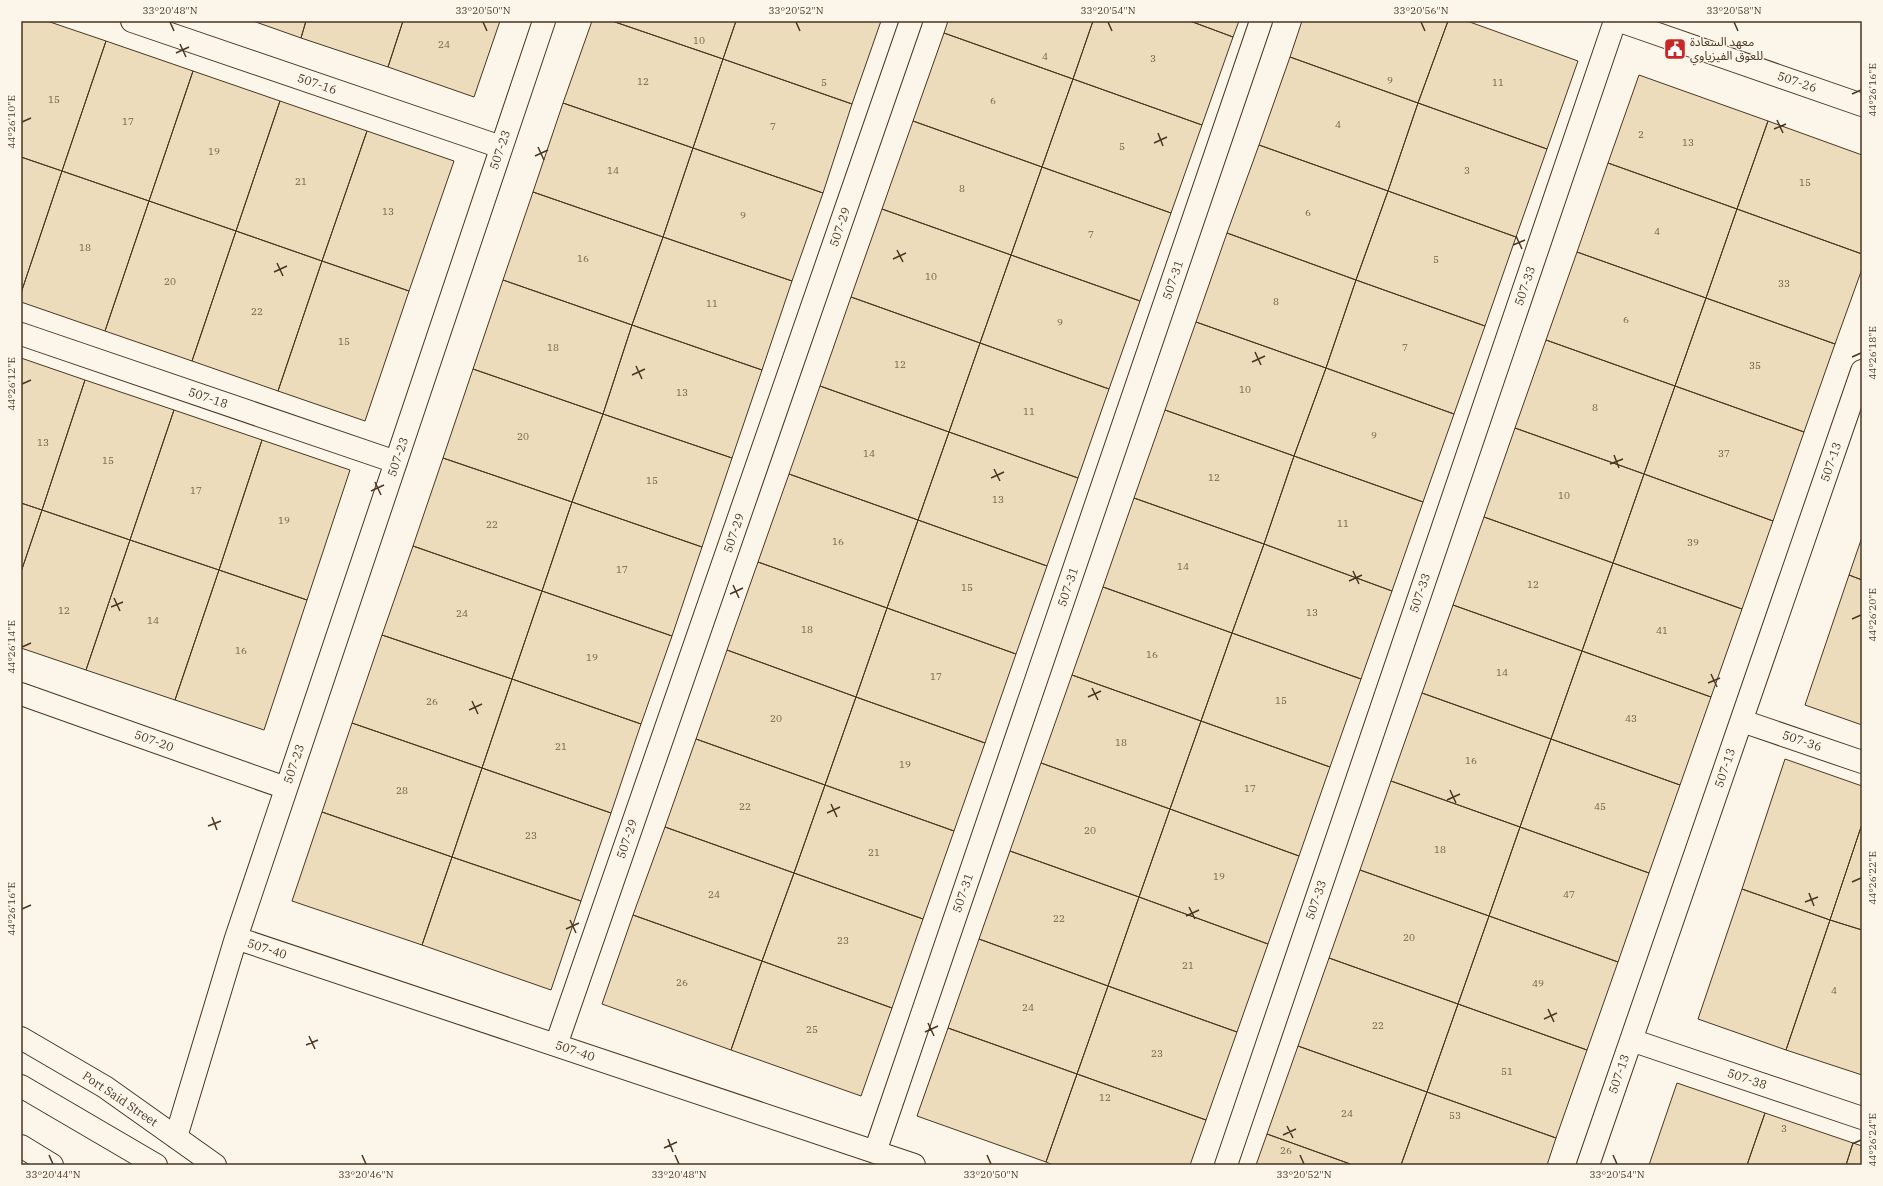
<svg xmlns="http://www.w3.org/2000/svg" width="1883" height="1186" viewBox="0 0 1883 1186" font-family="'IBM Plex Serif','Noto Sans Arabic',serif">
	<style>
		.building { fill: #ecdcbc; stroke: #4a3520 }
		.lines { fill: none; stroke-linecap: round; stroke-linejoin: round }
		.minor-casing { stroke: #4a3520; stroke-width: 24 }
		.major-casing { stroke: #4a3520; stroke-width: 24 }
		.minor { stroke: #fbf6e9; stroke-width: 22 }
		.major { stroke: #fbf6e9; stroke-width: 22 }
		.ticks { fill: none; stroke: #4a3520; stroke-width: 1.5 }
		.labels { text-anchor: middle; stroke-width: 3; stroke-linejoin: round; paint-order: stroke }
		.number-label { font-size: 10px; fill: #725f47 }
		.poi-label { font-size: 12px; fill: #4a3520; stroke: #fbf6e9; text-anchor: start }
		.street-label { font-size: 12px; fill: #4a3520; stroke: #fbf6e9 }
		.neatline { fill: none; stroke: #4a3520; stroke-width: 1.5 }
		.ticks-label { font-size: 10px; text-anchor: middle; fill: #4a3520 }
	</style>
	<rect width="100%" height="100%" fill="#fbf6e9"/>
	<!-- building -->
	<path class="building" d="M21,21H47L106,41L62,171L21,157Z
		M253,21H306L301,38Z
		M306,21H403L388,67L301,38Z
		M403,21H500L474,97L388,67Z
		M592,21H612L723,59L693,148L563,103Z
		M612,21H736L723,59Z
		M736,21H881L852,104L723,59Z
		M948,21H1093L1073,79L944,33Z
		M1093,21H1190L1233,37L1202,125L1073,79Z
		M1190,21H1239L1233,37Z
		M1302,21H1448L1418,103L1290,57Z
		M1448,21H1467L1578,61L1547,149L1418,103Z
		M944,33L1073,79L1042,167L913,121Z
		M106,41L193,71L149,201L62,171Z
		M1290,57L1418,103L1388,191L1259,145Z
		M723,59L852,104L823,193L693,148Z
		M193,71L280,101L236,231L149,201Z
		M1639,75L1768,121L1737,209L1608,163Z
		M1073,79L1202,125L1171,213L1042,167Z
		M280,101L367,131L322,261L236,231Z
		M563,103L693,148L663,237L533,192Z
		M1418,103L1547,149L1516,237L1388,191Z
		M913,121L1042,167L1011,255L882,209Z
		M1768,121L1862,155V254L1737,209Z
		M367,131L454,161L409,291L322,261Z
		M1259,145L1388,191L1356,280L1227,233Z
		M693,148L823,193L792,281L663,237Z
		M21,157L62,171L21,293Z
		M1608,163L1737,209L1706,298L1577,252Z
		M1042,167L1171,213L1140,301L1011,255Z
		M62,171L149,201L105,331L21,302V293Z
		M1388,191L1516,237L1485,326L1356,280Z
		M533,192L663,237L632,325L503,280Z
		M149,201L236,231L192,361L105,331Z
		M882,209L1011,255L980,343L851,297Z
		M1737,209L1862,254V269L1835,344L1706,298Z
		M236,231L322,261L278,391L192,361Z
		M1227,233L1356,280L1326,368L1196,322Z
		M663,237L792,281L762,370L632,325Z
		M1577,252L1706,298L1675,386L1546,340Z
		M1011,255L1140,301L1109,389L980,343Z
		M322,261L409,291L365,421L278,391Z
		M503,280L632,325L603,414L473,369Z
		M1356,280L1485,326L1454,414L1326,368Z
		M851,297L980,343L949,432L820,386Z
		M1706,298L1835,344L1804,432L1675,386Z
		M1196,322L1326,368L1294,456L1165,410Z
		M632,325L762,370L732,458L603,414Z
		M1546,340L1675,386L1644,474L1515,428Z
		M980,343L1109,389L1078,478L949,432Z
		M21,358L85,380L42,510L21,503Z
		M1326,368L1454,414L1423,502L1294,456Z
		M473,369L603,414L572,502L443,458Z
		M85,380L174,410L130,540L42,510Z
		M820,386L949,432L918,520L789,474Z
		M1675,386L1804,432L1773,521L1644,474Z
		M174,410L262,440L219,570L130,540Z
		M1165,410L1294,456L1264,544L1134,498Z
		M603,414L732,458L702,547L572,502Z
		M1515,428L1644,474L1613,563L1484,517Z
		M949,432L1078,478L1047,566L918,520Z
		M262,440L350,470L307,600L219,570Z
		M1294,456L1423,502L1392,591L1264,544Z
		M443,458L572,502L542,591L413,546Z
		M789,474L918,520L887,608L758,562Z
		M1644,474L1773,521L1742,609L1613,563Z
		M1134,498L1264,544L1232,633L1103,587Z
		M572,502L702,547L672,636L542,591Z
		M21,503L42,510L21,572Z
		M42,510L130,540L86,670L21,648V572Z
		M1484,517L1613,563L1582,651L1453,605Z
		M918,520L1047,566L1016,654L887,608Z
		M1862,537V580L1849,575Z
		M130,540L219,570L175,700L86,670Z
		M1264,544L1392,591L1361,679L1232,633Z
		M413,546L542,591L512,679L382,635Z
		M758,562L887,608L856,697L727,650Z
		M1613,563L1742,609L1711,697L1582,651Z
		M219,570L307,600L264,730L175,700Z
		M1849,575L1862,580V725L1805,705Z
		M1103,587L1232,633L1201,721L1072,675Z
		M542,591L672,636L641,724L512,679Z
		M1453,605L1582,651L1551,739L1422,693Z
		M887,608L1016,654L985,743L856,697Z
		M1232,633L1361,679L1330,767L1201,721Z
		M382,635L512,679L482,768L352,723Z
		M727,650L856,697L825,785L696,739Z
		M1582,651L1711,697L1680,785L1551,739Z
		M1072,675L1201,721L1170,809L1041,763Z
		M512,679L641,724L611,813L482,768Z
		M1422,693L1551,739L1520,827L1391,781Z
		M856,697L985,743L954,831L825,785Z
		M1201,721L1330,767L1299,856L1170,809Z
		M352,723L482,768L452,857L322,812Z
		M696,739L825,785L794,873L665,827Z
		M1551,739L1680,785L1649,873L1520,827Z
		M1785,759L1862,786V824L1830,920L1742,889Z
		M1041,763L1170,809L1139,897L1010,851Z
		M482,768L611,813L581,901L452,857Z
		M1391,781L1520,827L1489,916L1360,870Z
		M825,785L954,831L923,919L794,873Z
		M1170,809L1299,856L1268,944L1139,897Z
		M322,812L452,857L422,945L292,901Z
		M1862,824V930L1830,920Z
		M665,827L794,873L762,961L633,915Z
		M1520,827L1649,873L1618,962L1489,916Z
		M1010,851L1139,897L1108,986L979,939Z
		M452,857L581,901L551,990L422,945Z
		M1360,870L1489,916L1458,1004L1329,958Z
		M794,873L923,919L892,1008L762,961Z
		M1742,889L1830,920L1786,1050L1698,1019Z
		M1139,897L1268,944L1237,1032L1108,986Z
		M633,915L762,961L731,1050L602,1004Z
		M1489,916L1618,962L1587,1050L1458,1004Z
		M1830,920L1862,930V1075L1786,1050Z
		M979,939L1108,986L1077,1074L948,1028Z
		M1329,958L1458,1004L1427,1092L1298,1046Z
		M762,961L892,1008L861,1096L731,1050Z
		M1108,986L1237,1032L1206,1120L1077,1074Z
		M1458,1004L1587,1050L1556,1138L1427,1092Z
		M948,1028L1077,1074L1046,1162L917,1116Z
		M1298,1046L1427,1092L1401,1165H1353L1267,1134Z
		M1077,1074L1206,1120L1190,1165H1053L1046,1162Z
		M1677,1083L1765,1113L1747,1165H1649Z
		M1427,1092L1556,1138L1547,1165H1401Z
		M1765,1113L1853,1143L1846,1165H1747Z
		M1267,1134L1353,1165H1256Z
		M1853,1143L1862,1146V1165H1846Z"/>
	<g class="lines">
		<!-- minor casing -->
		<g class="minor-casing">
			<path id="minor" d="M132,21L501,147
				M1620,21L1862,105
				M21,334L396,462
				M21,694L286,788
				M1742,721L1862,762
				M236,938L914,1165
				M1631,1040L1862,1118
				M556,1045L911,21
				M176,1137L236,938L544,21
				M875,1152L1261,21
				M1226,1165L1615,21
				M1588,1165L1862,371"/>
		</g>
		<!-- major casing -->
		<g class="major-casing">
			<path id="major" d="M21,1038L105,1087L215,1165
				M21,1086L156,1165
				M21,1146L52,1165"/>
		</g>
		<!-- minor -->
		<use href="#minor" class="minor"/>
		<!-- major -->
		<use href="#major" class="major"/>
	</g>
	<!-- ticks -->
	<path class="ticks" d="M170,22L174,31M483,22L487,31M796,22L800,31M1108,22L1112,31M1421,22L1425,31M1734,22L1738,31M180,44L186,57M176,53L189,47M1852,94L1861,90M1777,120L1783,133M22,122L31,118M1774,129L1786,124M1158,133L1163,146M1154,143L1167,137M538,147L544,160M535,156L548,150M1516,236L1522,249M1513,245L1525,240M897,250L903,262M893,259L906,253M277,263L283,276M274,272L287,266M1255,352L1261,365M1852,357L1861,353M1252,362L1265,356M636,366L642,379M632,375L645,369M22,384L31,380M1614,455L1619,468M1610,464L1623,459M994,469L1000,481M991,478L1004,472M375,482L381,495M371,491L384,485M1353,571L1359,584M1349,581L1362,575M733,585L739,598M730,594L743,588M114,598L120,611M111,607L123,602M1852,619L1861,615M22,647L31,643M1711,674L1717,687M1708,683L1720,678M1092,688L1098,700M1088,697L1101,691M472,701L478,714M469,710L482,704M1450,790L1456,803M1447,800L1460,794M831,804L837,817M827,813L840,807M212,817L217,830M208,826L221,821M1852,882L1861,878M1809,893L1814,906M1805,902L1818,897M1189,907L1195,919M22,909L31,905M1186,916L1199,910M570,920L576,933M566,929L579,923M1548,1009L1554,1022M1544,1019L1557,1013M928,1023L934,1036M925,1032L938,1026M309,1036L315,1049M306,1045L318,1040M1287,1126L1293,1138M1283,1135L1296,1129M668,1139L673,1152M1852,1144L1861,1140M664,1148L677,1142M49,1155L53,1164M362,1155L366,1164M675,1155L679,1164M987,1155L991,1164M1300,1155L1304,1164M1613,1155L1617,1164"/>
	<!-- icons -->
	<defs>
		<g id="civic-square" transform="scale(1.15)"><rect x="-9" y="-9" width="18" height="18" rx="4" fill="#c62828" stroke="#fbf6e9"/><path d="M-.6-6.5H3V-4.5H.6V-3L4-1V1h2V6H-6V1h2V-1L-.6-3ZM-1.2 2.5V6h2.4V2.5Z" fill="#fff"/></g>
	</defs>
	<g fill-rule="evenodd">
		<use href="#civic-square" x="1675" y="49"/>
	</g>
	<g class="labels">
		<!-- number labels -->
		<g class="number-label">
			<text x="699" y="44">10</text>
			<text x="444" y="48">24</text>
			<text x="1045" y="60">4</text>
			<text x="1153" y="62">3</text>
			<text x="1390" y="84">9</text>
			<text x="643" y="85">12</text>
			<text x="824" y="86">5</text>
			<text x="1498" y="86">11</text>
			<text x="54" y="103">15</text>
			<text x="993" y="104">6</text>
			<text x="128" y="125">17</text>
			<text x="1338" y="128">4</text>
			<text x="773" y="130">7</text>
			<text x="1641" y="138">2</text>
			<text x="1688" y="146">13</text>
			<text x="1122" y="150">5</text>
			<text x="214" y="155">19</text>
			<text x="613" y="174">14</text>
			<text x="1467" y="174">3</text>
			<text x="301" y="185">21</text>
			<text x="1805" y="186">15</text>
			<text x="962" y="192">8</text>
			<text x="388" y="215">13</text>
			<text x="1308" y="216">6</text>
			<text x="743" y="219">9</text>
			<text x="1657" y="235">4</text>
			<text x="1091" y="238">7</text>
			<text x="85" y="251">18</text>
			<text x="583" y="262">16</text>
			<text x="1436" y="263">5</text>
			<text x="931" y="280">10</text>
			<text x="170" y="285">20</text>
			<text x="1784" y="287">33</text>
			<text x="1276" y="305">8</text>
			<text x="712" y="307">11</text>
			<text x="257" y="315">22</text>
			<text x="1626" y="323">6</text>
			<text x="1060" y="326">9</text>
			<text x="344" y="345">15</text>
			<text x="553" y="351">18</text>
			<text x="1405" y="351">7</text>
			<text x="900" y="368">12</text>
			<text x="1755" y="369">35</text>
			<text x="1245" y="393">10</text>
			<text x="682" y="396">13</text>
			<text x="1595" y="411">8</text>
			<text x="1029" y="415">11</text>
			<text x="1374" y="439">9</text>
			<text x="523" y="440">20</text>
			<text x="43" y="446">13</text>
			<text x="869" y="457">14</text>
			<text x="1724" y="457">37</text>
			<text x="108" y="464">15</text>
			<text x="1214" y="481">12</text>
			<text x="652" y="484">15</text>
			<text x="196" y="494">17</text>
			<text x="1564" y="499">10</text>
			<text x="998" y="503">13</text>
			<text x="284" y="524">19</text>
			<text x="1343" y="527">11</text>
			<text x="492" y="528">22</text>
			<text x="838" y="545">16</text>
			<text x="1693" y="546">39</text>
			<text x="1183" y="570">14</text>
			<text x="622" y="573">17</text>
			<text x="1533" y="588">12</text>
			<text x="967" y="591">15</text>
			<text x="64" y="614">12</text>
			<text x="1312" y="616">13</text>
			<text x="462" y="617">24</text>
			<text x="153" y="624">14</text>
			<text x="807" y="633">18</text>
			<text x="1662" y="634">41</text>
			<text x="241" y="654">16</text>
			<text x="1152" y="658">16</text>
			<text x="592" y="661">19</text>
			<text x="1502" y="676">14</text>
			<text x="936" y="680">17</text>
			<text x="1281" y="704">15</text>
			<text x="432" y="705">26</text>
			<text x="776" y="722">20</text>
			<text x="1631" y="722">43</text>
			<text x="1121" y="746">18</text>
			<text x="561" y="750">21</text>
			<text x="1471" y="764">16</text>
			<text x="905" y="768">19</text>
			<text x="1250" y="792">17</text>
			<text x="402" y="794">28</text>
			<text x="745" y="810">22</text>
			<text x="1600" y="810">45</text>
			<text x="1090" y="834">20</text>
			<text x="531" y="839">23</text>
			<text x="1440" y="853">18</text>
			<text x="874" y="856">21</text>
			<text x="1219" y="880">19</text>
			<text x="714" y="898">24</text>
			<text x="1569" y="898">47</text>
			<text x="1059" y="922">22</text>
			<text x="1409" y="941">20</text>
			<text x="843" y="944">23</text>
			<text x="1188" y="969">21</text>
			<text x="682" y="986">26</text>
			<text x="1538" y="987">49</text>
			<text x="1834" y="994">4</text>
			<text x="1028" y="1011">24</text>
			<text x="1378" y="1029">22</text>
			<text x="812" y="1033">25</text>
			<text x="1157" y="1057">23</text>
			<text x="1507" y="1075">51</text>
			<text x="1105" y="1101">12</text>
			<text x="1347" y="1117">24</text>
			<text x="1455" y="1119">53</text>
			<text x="1784" y="1132">3</text>
			<text x="1286" y="1154">26</text>
		</g>
		<!-- poi labels -->
		<g class="poi-label">
			<text x="1690" y="46">معهد السعادة<tspan x="1690" dy="14">للعوق الفيزياوي</tspan></text>
		</g>
		<!-- street labels -->
		<g class="street-label">
			<text transform="translate(1797 82) rotate(19)" y="4">507-26</text>
			<text transform="translate(317 84) rotate(19)" y="4">507-16</text>
			<text transform="translate(500 150) rotate(-71)" y="4">507-23</text>
			<text transform="translate(840 227) rotate(-71)" y="4">507-29</text>
			<text transform="translate(1173 280) rotate(-71)" y="4">507-31</text>
			<text transform="translate(1525 286) rotate(-71)" y="4">507-33</text>
			<text transform="translate(208 398) rotate(19)" y="4">507-18</text>
			<text transform="translate(398 457) rotate(-71)" y="4">507-23</text>
			<text transform="translate(1831 462) rotate(-71)" y="4">507-13</text>
			<text transform="translate(734 533) rotate(-71)" y="4">507-29</text>
			<text transform="translate(1068 587) rotate(-71)" y="4">507-31</text>
			<text transform="translate(1420 593) rotate(-71)" y="4">507-33</text>
			<text transform="translate(154 741) rotate(20)" y="4">507-20</text>
			<text transform="translate(1802 741) rotate(19)" y="4">507-36</text>
			<text transform="translate(294 764) rotate(-71)" y="4">507-23</text>
			<text transform="translate(1725 768) rotate(-71)" y="4">507-13</text>
			<text transform="translate(627 839) rotate(-71)" y="4">507-29</text>
			<text transform="translate(963 893) rotate(-71)" y="4">507-31</text>
			<text transform="translate(1316 900) rotate(-71)" y="4">507-33</text>
			<text transform="translate(267 949) rotate(18)" y="4">507-40</text>
			<text transform="translate(575 1051) rotate(19)" y="4">507-40</text>
			<text transform="translate(1619 1074) rotate(-71)" y="4">507-13</text>
			<text transform="translate(1747 1079) rotate(19)" y="4">507-38</text>
			<text transform="translate(120 1099) rotate(34)" y="4">Port Said Street</text>
		</g>
	</g>
	<!-- border -->
	<rect width="1883" height="1186" fill="none" stroke="#fbf6e9" stroke-width="44"/>
	<rect x="22" y="22" width="1839" height="1142" class="neatline"/>
	<g class="ticks-label">
		<text x="170" y="14">33°20'48"N</text>
		<text x="483" y="14">33°20'50"N</text>
		<text x="796" y="14">33°20'52"N</text>
		<text x="1108" y="14">33°20'54"N</text>
		<text x="1421" y="14">33°20'56"N</text>
		<text x="1734" y="14">33°20'58"N</text>
		<text transform="translate(1872 90) rotate(-90)" y="4">44°26'16"E</text>
		<text transform="translate(11 122) rotate(-90)" y="4">44°26'10"E</text>
		<text transform="translate(1872 353) rotate(-90)" y="4">44°26'18"E</text>
		<text transform="translate(11 384) rotate(-90)" y="4">44°26'12"E</text>
		<text transform="translate(1872 615) rotate(-90)" y="4">44°26'20"E</text>
		<text transform="translate(11 647) rotate(-90)" y="4">44°26'14"E</text>
		<text transform="translate(1872 878) rotate(-90)" y="4">44°26'22"E</text>
		<text transform="translate(11 909) rotate(-90)" y="4">44°26'16"E</text>
		<text transform="translate(1872 1140) rotate(-90)" y="4">44°26'24"E</text>
		<text x="53" y="1178">33°20'44"N</text>
		<text x="366" y="1178">33°20'46"N</text>
		<text x="679" y="1178">33°20'48"N</text>
		<text x="991" y="1178">33°20'50"N</text>
		<text x="1304" y="1178">33°20'52"N</text>
		<text x="1617" y="1178">33°20'54"N</text>
	</g>
</svg>
